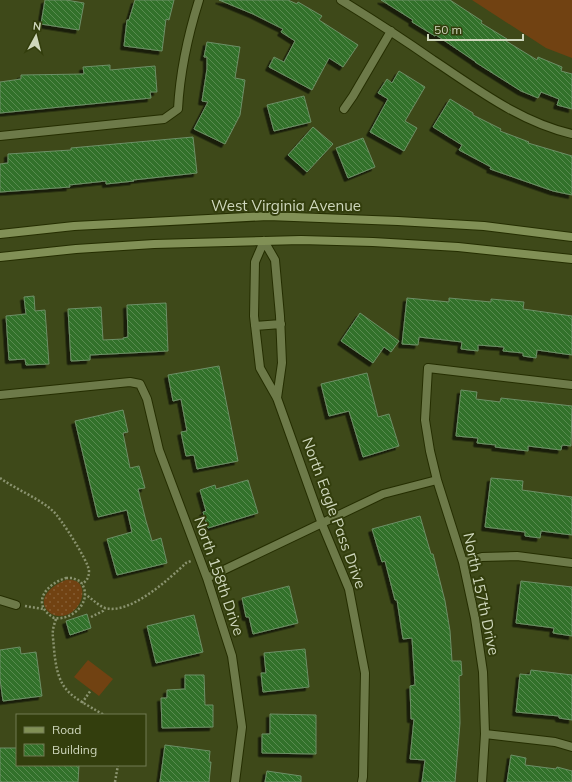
<svg xmlns="http://www.w3.org/2000/svg" width="572" height="782" viewBox="0 0 572 782" font-family="Mulish,sans-serif">
	<style>
		.grass { fill: #714212 }
		.park { fill: url(#park-dots) }
		.building { fill: url(#building-back-hatch); stroke: #6c8f66; filter: url(#shadow) }
		.lines { fill: none; stroke-linecap: round; stroke-linejoin: round }
		.minor-casing { stroke: #252e00; stroke-width: 10 }
		.secondary-casing { stroke: #252e00; stroke-width: 10 }
		.path { stroke: #8a936f; stroke-width: 2.5; stroke-dasharray: 2 2; stroke-linecap: butt }
		.minor { stroke: #6d7a49; stroke-width: 8 }
		.secondary { stroke: #819056; stroke-width: 8 }
		.labels { text-anchor: middle; stroke-width: 4; stroke-linejoin: round; paint-order: stroke }
		.street-label { font-size: 15px; fill: #cfd7bd; stroke: #333e0d }
	</style>
	<defs>
		<pattern id="park-dots" width="8" height="8" patternUnits="userSpaceOnUse"><rect width="8" height="8" fill="#714212"/><path d="M2 2h.1M6 6h.1" fill="none" stroke="#845d33" stroke-width="1.8" stroke-linecap="round"/></pattern>
		<pattern id="building-back-hatch" width="6" height="6" patternUnits="userSpaceOnUse"><rect width="6" height="6" fill="#337129"/><path d="M-1 5l2 2M0 0l6 6M5-1l2 2" fill="none" stroke="#598b50"/></pattern>
		<filter id="shadow"><feDropShadow dx="-3.5" dy="3.5" stdDeviation="0" flood-color="#0009"/></filter>
	</defs>
	<rect width="100%" height="100%" fill="#3e4919"/>
	<!-- grass -->
	<path class="grass" d="M472,0H572V58L546,48Z
		M88,660L113,679L99,696L74,677Z"/>
	<!-- park -->
	<path class="park" d="M66,580C93,576 84,617 59,616C54,616 49,613 46,609C38,595 55,584 66,580Z"/>
	<!-- building -->
	<path class="building" d="M45,0H66L84,3L79,30L41,24Z
		M135,0H174L169,20L166,19L162,51L124,46L127,20H129Z
		M219,0H288L297,4L298,2L322,16L319,20L358,45L343,67L329,58L312,90L269,67L274,57L284,62L295,41L281,32L283,29L253,14Z
		M381,0H450L482,21L481,23L507,39L506,41L537,60L538,57L562,67L561,71L572,74V109L557,105L559,99L541,92L538,98L521,91L475,62H476L436,35L435,36L412,22L413,20Z
		M207,42L240,47L235,78L245,80L240,115L225,144L194,129L208,102L202,101L207,69V57H204Z
		M110,65V70L155,66L157,92H150L151,98L0,113V82L21,79V75L84,74L83,67Z
		M399,71L425,87L405,121L417,128L404,151L370,132L388,99L378,93L387,79L392,83Z
		M304,96L311,122L274,131L267,105Z
		M450,99L473,113V115L501,129L500,131L529,142L528,143L572,156V195L553,191L490,169L491,167L459,150L462,145L433,127Z
		M313,127L333,144L307,172L288,155Z
		M193,137L197,173L133,180L134,181L106,184V181L69,185L70,187L0,192V164L8,163V154L71,150V148Z
		M363,138L375,167L348,178L336,148Z
		M34,296L35,311L45,310L49,364L26,365L25,359L9,360L6,316L26,314L24,297Z
		M407,298L449,302V298L491,302V299L524,302L523,309L572,316V355L537,350L536,358L523,356V353L503,351L504,347L478,345V351L461,349L462,342L419,337L418,345L402,344Z
		M166,303L168,351L90,355V360L71,361L68,309L101,307L103,340L123,339V338L128,337L127,305Z
		M360,313L399,341L391,352L384,347L373,363L341,341Z
		M219,366L238,461L197,469L194,455L186,456L181,432L187,431L181,399L173,401L168,375Z
		M367,373L378,417L389,414L399,446L363,457L349,411L329,416L321,384Z
		M461,390L477,392L476,399L500,402L501,398L572,406L571,446L562,445L561,450L528,446V451L495,447L496,445L477,443L478,438L456,436Z
		M123,410L128,432L123,433L130,468L139,466L145,488L138,489L146,521L152,541L161,538L167,563L117,575L107,539L132,532L127,510L98,517L75,421Z
		M491,478L523,481L522,490L572,497V535L541,531L540,538L525,536V532L485,527Z
		M248,480L258,513L208,528L203,512L206,511L200,490L215,485L216,489Z
		M420,516L431,554H433L445,601L450,631L452,661H461L462,675L459,676L460,723L455,782H422L425,760L410,759L414,719H411L410,686L415,685L412,638L403,639L397,600H395L385,561L382,562L372,529Z
		M521,581L572,587V636L553,633L554,628L516,623Z
		M289,586L298,623L253,634L249,617H246L242,598Z
		M87,614L91,628L70,635L66,621Z
		M194,615L203,652L156,663L147,626Z
		M20,647L21,654L36,652L42,696L3,701L0,679V650Z
		M305,649L309,687L263,692L261,673H266L264,653Z
		M531,670L572,675V720L559,718V716L516,712L520,674L530,675Z
		M185,675H204L205,705H213V727L162,728L161,698H167V690L185,689Z
		M270,714L316,715V754L262,753V734H270Z
		M165,745L210,751L209,762H211L209,782H160Z
		M0,748H17V765H79L78,782H0Z
		M511,755L526,758L525,765L556,769L557,767L572,771V782H507Z
		M267,771L301,776V782H265Z"/>
	<g class="lines">
		<!-- minor casing -->
		<g class="minor-casing">
			<path id="minor" d="M341,0C372,19 403,39 433,60C477,89 520,122 572,134
				M344,109L353,96L391,31
				M0,136L164,119L178,109C180,72 188,35 199,0
				M264,241L255,262L254,316L260,368L277,398L322,524L349,589L365,673L363,777L362,782
				M264,241L275,260L280,316L282,363L277,398
				M255,326L281,324
				M0,395L130,382L140,384L147,399L159,450L207,578L232,656L242,727L235,782
				M463,562L482,557L517,556L572,563
				M207,578L383,494L437,480
				M0,600L16,605
				M485,734L555,742L572,747
				M482,782L485,734L483,672L475,618L463,562L437,480L430,451L425,420L428,368L572,385"/>
		</g>
		<!-- secondary casing -->
		<g class="secondary-casing">
			<path id="secondary" d="M0,234L74,226L268,216L398,221L484,226L572,237
				M0,257L76,249L154,244L301,240L373,242L458,247L572,259"/>
		</g>
		<!-- path -->
		<path class="path" d="M0,478C17,490 37,497 53,511C60,517 89,562 89,571C89,577 87,581 82,584
			M66,578H72L80,581C95,600 73,621 54,618C30,604 46,584 66,578Z
			M84,594C92,598 97,605 105,608C130,615 169,579 186,563L191,561
			M25,606L43,609
			M91,617L103,611L105,608
			M56,619C51,633 53,634 54,649C58,693 69,694 104,715
			M82,703L91,690
			M115,782L118,765"/>
		<!-- minor -->
		<use href="#minor" class="minor"/>
		<!-- secondary -->
		<use href="#secondary" class="secondary"/>
	</g>
	<g class="labels">
		<!-- street labels -->
		<g class="street-label">
			<text x="286" y="211">West Virginia Avenue</text>
			<text transform="translate(334 513) rotate(70)" y="5">North Eagle Pass Drive</text>
			<text transform="translate(219 576) rotate(71)" y="5">North 158th Drive</text>
			<text transform="translate(481 594) rotate(78)" y="5">North 157th Drive</text>
		</g>
	</g>
	<!-- legend -->
	<rect x="16" y="714" width="130" height="52" fill="#333e0d" stroke="#717b53"/>
	<rect x="24" y="727" width="20" height="6" fill="#819056" stroke="#717b53"/>
	<text x="52" y="734" font-size="12" fill="#cfd7bd">Road</text>
	<rect x="24" y="744" width="20" height="12" fill="url(#building-back-hatch)" stroke="#717b53"/>
	<text x="52" y="754" font-size="12" fill="#cfd7bd">Building</text>
	<!-- north arrow -->
	<g transform="translate(36 36) rotate(7)" stroke="#333e0d" stroke-width="3" paint-order="stroke">
	<path d="M0-3L7 15L0 10L-7 15Z" fill="#cfd7bd"/>
	<text y="-6" font-size="11" font-weight="bold" text-anchor="middle" fill="#cfd7bd">N</text>
	</g>
	<!-- scale -->
	<path d="M428 34v6h95v-6" fill="none" stroke="#cfd7bd" stroke-width="2"/>
	<text x="434" y="34" font-size="12" fill="#cfd7bd" stroke="#333e0d" stroke-width="3" paint-order="stroke">50 m</text>
</svg>
